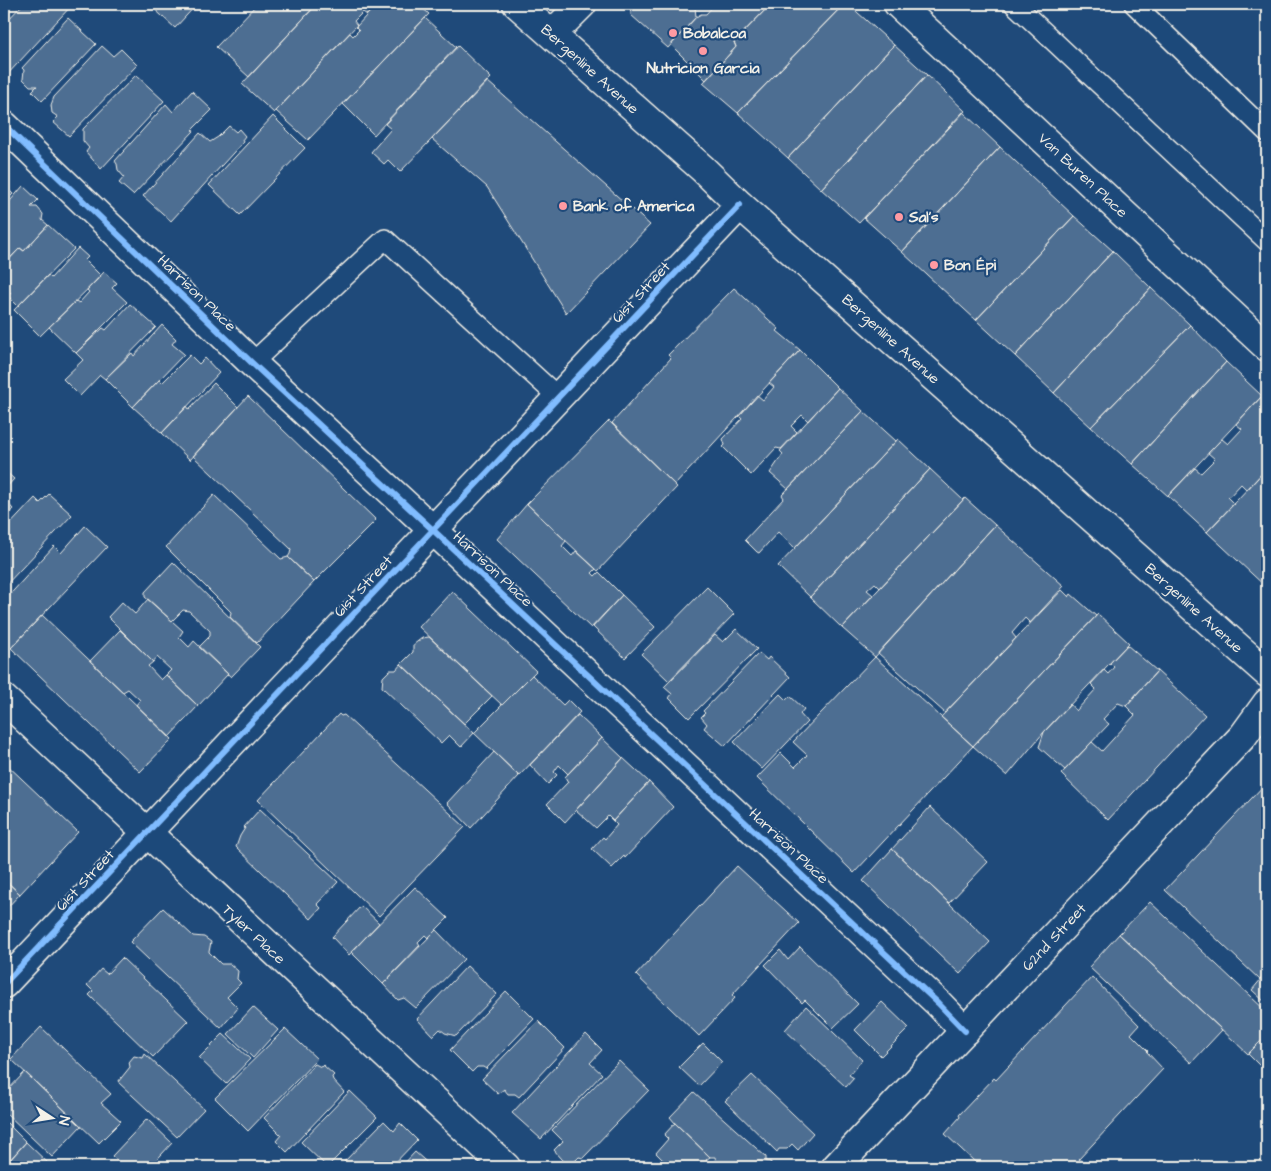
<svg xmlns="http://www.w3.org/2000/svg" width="1271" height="1171" viewBox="0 0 1271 1171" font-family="'Architects Daughter',sans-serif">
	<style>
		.building { fill: #4d6e92; stroke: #f4f1e8 }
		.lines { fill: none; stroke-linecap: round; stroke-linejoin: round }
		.service-casing { stroke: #f4f1e8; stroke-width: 22 }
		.minor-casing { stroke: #f4f1e8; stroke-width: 31 }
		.tertiary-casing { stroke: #f4f1e8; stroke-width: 31 }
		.service { stroke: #1f4a7a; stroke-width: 19 }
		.minor { stroke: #1f4a7a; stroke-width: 28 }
		.tertiary { stroke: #1f4a7a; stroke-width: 28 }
		.cycleway-casing { stroke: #1f4a7a; stroke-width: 9 }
		.cycleway { stroke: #80bcff; stroke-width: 6 }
		.poi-dot { fill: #ff9aa2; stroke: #1f4a7a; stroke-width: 2 }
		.labels { text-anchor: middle; stroke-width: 4.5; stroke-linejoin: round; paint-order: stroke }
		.poi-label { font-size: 15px; font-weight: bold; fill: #f4f1e8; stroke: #1f4a7a; text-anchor: start }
		.street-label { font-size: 15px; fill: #f4f1e8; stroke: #1f4a7a }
	</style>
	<rect width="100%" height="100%" fill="#1f4a7a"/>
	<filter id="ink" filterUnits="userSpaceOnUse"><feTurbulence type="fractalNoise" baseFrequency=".02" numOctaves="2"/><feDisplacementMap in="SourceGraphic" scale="10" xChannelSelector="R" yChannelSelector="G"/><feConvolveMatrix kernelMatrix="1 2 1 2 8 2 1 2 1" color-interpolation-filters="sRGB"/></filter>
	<g filter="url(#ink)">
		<!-- building -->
		<path class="building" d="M23,4H73L5,77L4,75V24Z
			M149,4H197L175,28Z
			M257,4H317L249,77L216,47Z
			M317,4H377L367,15L363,12L354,21L357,25L274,113L242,84Z
			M377,4H418L429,14L308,140L276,111L350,33L353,36L359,30L356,27Z
			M637,4H699L695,7L696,17L668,48L631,15V10Z
			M715,4H778L772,9L769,6L734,42L736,47L706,80L671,45L696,17L701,14H706Z
			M778,4H844L738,113L703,83L736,47L734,42L769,6L772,9Z
			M844,4H848L894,45L788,158L738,113Z
			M68,18L96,44L42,101L32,91L37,86H30L23,79L24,70L22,68Z
			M425,18L456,47L374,135L343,104Z
			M894,45L927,75L821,189L788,158Z
			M102,46L113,56L121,49L137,65L69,136L53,122L58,117L52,113L51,105L54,97Z
			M458,46L491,78L400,172L388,160L384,164L371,152L391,129L385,124Z
			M136,75L164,101L101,169L86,152L89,148L83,141V129Z
			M927,75L965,111L859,223L821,189Z
			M487,81L650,225L566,313L487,187L432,139Z
			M192,91L212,110L192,130L194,131L133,195L119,183L124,177L118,170L117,164L115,161L166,104L173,112Z
			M963,112L1000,147L902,252L864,218Z
			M273,116L305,148L240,215L209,185Z
			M229,126L236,132L239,129L245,136L242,140L243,142L171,221L143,196L200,133L210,142L218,137Z
			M1000,147L1074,216L976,320L902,252Z
			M4,169L10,176L6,180L9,183V190L13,194L4,203Z
			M23,186L38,200L31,207H37L43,214L42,220L48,225L24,251L20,248L7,261L4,257V208Z
			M1074,216L1113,251L1015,356L976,320Z
			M48,225L74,249L18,306L8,296L11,293L4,287V265L20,248L24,251Z
			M78,248L88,257L85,260L101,276L40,336L14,310L48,275L51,278Z
			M1113,251L1151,288L1054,393L1015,356Z
			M104,272L117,283L112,288L127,302L76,353L49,327L76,301L79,303L89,292L87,290Z
			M734,288L779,329L777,331L800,350L675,485L612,423L671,358L668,355Z
			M1151,288L1190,325L1091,427L1054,393Z
			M130,304L156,327L105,379L100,375L80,396L63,379L83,360L76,353L103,328L106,330Z
			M162,325L176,339L172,344L184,354L133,407L105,379L132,353L134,356Z
			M1190,325L1226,362L1132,464L1091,427Z
			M800,350L838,388L808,421L802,415L791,426L797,432L781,449L776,448L751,475L723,447L725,445L723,439L742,419L739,416L757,395L763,400L774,387L769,383Z
			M190,355L199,364L205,358L219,373L162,433L133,407L159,380L162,383Z
			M1226,362L1262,396L1168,496L1132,464Z
			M214,383L238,407L190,460L162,433L187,406L189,409Z
			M838,388L863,411L788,489L770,473L783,454L780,451Z
			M248,396L376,520L314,582L288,557L290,554L291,549L193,456Z
			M1262,396L1267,401V468L1247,490L1241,484L1228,498L1234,504L1207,532L1168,496L1195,468L1201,473L1215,459L1208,453L1222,439L1228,444L1242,429L1236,424Z
			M863,411L896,441L795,548L778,532L759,553L757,552L745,540L784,498L782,495Z
			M609,421L677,487L598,571L527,504Z
			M898,439L930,469L810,597L778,566Z
			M1267,468V588L1207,532Z
			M930,469L963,500L880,588L875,583L867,590L873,595L842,628L810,597Z
			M4,470L14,479L4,490Z
			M49,494L72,515L4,587V531L35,498L40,503Z
			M214,495L281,559L288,557L314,582L257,643L230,617L231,612L166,547Z
			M965,498L995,525L875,657L842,628Z
			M4,499L13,509L4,519Z
			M527,504L566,541L562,546L572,556L576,551L596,569L592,573L595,576L599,572L622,595L591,628L497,539Z
			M995,525L1064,586L1030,623L1025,618L1012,633L1016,638L945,713L878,653Z
			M85,526L107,547L11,648L4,641V601L54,546L61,553Z
			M173,562L260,647L231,677L199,647L210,636V631L189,611L183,610L172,621L145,597V592Z
			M707,587L734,614L669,681L641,654Z
			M1062,590L1069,597L1071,594L1096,616L973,746L941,717Z
			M452,591L536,671L502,705L419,627Z
			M622,595L655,627L625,658L593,627Z
			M148,599L183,631L179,637L189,647L194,641L228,674L198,706L166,675L171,670L157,657L153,662L108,617L122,602L135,614Z
			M1098,614L1129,643L1044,732L1007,776L973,746Z
			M42,615L172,739L140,772L11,648Z
			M736,629L757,649L689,718L669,698L672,694L664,687L715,635L723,642Z
			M120,630L153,662L148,666L161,680L166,675L198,706L169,737L136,705L140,700L128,689L123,692L90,661Z
			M429,637L492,696L464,724L401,664L413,652V645L422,638Z
			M1127,645L1157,671L1126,706L1118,703L1103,719L1109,724L1065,770L1039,747L1044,732L1070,704L1076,711L1096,689L1091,684L1104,670L1108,674L1114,667L1110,663Z
			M759,653L767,660L769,657L790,677L725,746L704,728L707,724L701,717L705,713L703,711Z
			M875,657L973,746L854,873L757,778L781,753L795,767L807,755L793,742Z
			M401,664L474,733L461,747L449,735L441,743L382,687L383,677L390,670H396Z
			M1157,671L1205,715L1108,820L1061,774L1092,742L1102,751L1135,715L1126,706Z
			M532,675L563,705L568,700L580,712L519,776L474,733Z
			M780,694L786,700L790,696L804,709L800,714L807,722L762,769L734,742Z
			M339,714L341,716L344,715L465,827L379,916L258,800Z
			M578,715L602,738L568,774L559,765L554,772L557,775L548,784L530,765Z
			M602,738L623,758L565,822L547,804L568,782L565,777Z
			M494,752L519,776L471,828L447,803Z
			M623,758L649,782L613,821L608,816L596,828L576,810Z
			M4,762L78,832L20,894L4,879Z
			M649,782L673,807L625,858L624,856L612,868L592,849L603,837L605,839L617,825L613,821Z
			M1267,782V972L1260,980L1165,890Z
			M930,807L988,862L949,903L892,849Z
			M260,809L338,882L317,904L321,908L311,919L236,847L240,836L245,828L244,827Z
			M892,849L990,942L960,974L863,881Z
			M737,866L799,923L732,995L735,998L699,1036L636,975Z
			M4,879L20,894L4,911Z
			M415,887L448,918L428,938L425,935L418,942L420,945L383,984L351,952Z
			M1150,902L1267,1012V1035L1248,1054L1119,934Z
			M361,906L379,923L349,955L332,937Z
			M163,908L193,936L204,937L211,942L209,952L221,964H230L238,971L237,979L241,983L227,997L238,1008L221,1028L130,942Z
			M436,930L464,959L416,1008L404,998L398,1000L383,984Z
			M1119,934L1222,1030L1191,1063L1089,967Z
			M800,947L858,1004L833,1028L805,1000L802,1003L765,965L780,950L788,960Z
			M122,958L188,1021L153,1057L89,995L93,991L87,985L101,969L107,974Z
			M467,966L497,994L456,1036L445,1033L440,1029L433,1036L417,1019Z
			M1267,972V1004L1252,990Z
			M1092,977L1139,1025L1131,1034L1148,1051L1147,1052L1163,1069L1079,1159L1081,1161L1075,1167H977L973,1164L975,1162L945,1134L960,1117L959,1115L994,1078L996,1080Z
			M506,991L534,1019L486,1069L483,1067H477L472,1072L450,1050Z
			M882,1002L909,1028L881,1056L855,1030Z
			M806,1006L862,1060L849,1075L854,1078L846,1087L785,1030Z
			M253,1007L278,1030L253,1058L228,1034Z
			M538,1021L565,1048L519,1097L515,1094H508L504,1089L498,1094L482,1079Z
			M41,1027L111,1094L101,1103L121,1121L99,1143L11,1059Z
			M285,1029L317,1059L248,1131L215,1098Z
			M223,1034L250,1059L226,1084L199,1058Z
			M586,1034L602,1050L590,1063L602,1074L541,1139L512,1113Z
			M1267,1035V1073L1248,1054Z
			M703,1043L722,1062L699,1086L679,1067Z
			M145,1054L204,1109L177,1137L118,1082L130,1067L129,1062L134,1056L143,1058Z
			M619,1061L649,1090L583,1158L579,1157L569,1167L554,1150L563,1141L552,1130Z
			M315,1064L321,1067L323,1065L334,1075L332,1077L333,1080L344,1092L287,1152L276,1141L281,1135L264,1118Z
			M25,1072L81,1126L52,1157L4,1111V1094Z
			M752,1075L813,1133L798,1150L792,1144L787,1149H779L777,1152L725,1101Z
			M350,1091L377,1117L327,1167L301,1142Z
			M694,1092L766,1157V1161L771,1162L770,1167H721L716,1162L715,1157H710L675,1123L670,1117Z
			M147,1119L172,1143L150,1167H124L112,1156Z
			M4,1120L26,1142L4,1166Z
			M384,1121L394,1131L400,1123L417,1140L391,1167H339Z
			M675,1123L710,1157L706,1160L714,1167H665L667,1164L656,1153L668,1139L664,1135Z
			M26,1142L50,1165L47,1167H4Z
			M415,1152L432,1167H401Z"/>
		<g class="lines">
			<!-- service casing -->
			<g class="service-casing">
				<path id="service" d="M1014,4L1267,241
					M1134,4L1267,132
					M252,363L385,239L558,397"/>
			</g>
			<!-- minor casing -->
			<g class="minor-casing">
				<path id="minor" d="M898,4L1267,347
					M552,34L582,4
					M4,125L252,363L433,530L938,1003L965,1031
					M4,699L506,1167
					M4,984L740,205
					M836,1167L1243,736L1267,703"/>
			</g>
			<!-- tertiary casing -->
			<g class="tertiary-casing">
				<path id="tertiary" d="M517,4L703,169L740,205L1267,673"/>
			</g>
			<!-- service -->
			<use href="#service" class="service"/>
			<!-- minor -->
			<use href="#minor" class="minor"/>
			<!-- tertiary -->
			<use href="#tertiary" class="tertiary"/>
			<!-- cycleway casing -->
			<g class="cycleway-casing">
				<path id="cycleway" d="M4,125L252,363L433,530L938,1003L965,1031
					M4,984L740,205"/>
			</g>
			<!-- cycleway -->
			<use href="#cycleway" class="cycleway"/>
		</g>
	</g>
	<!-- markers -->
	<g class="poi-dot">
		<circle cx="673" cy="33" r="5"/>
		<circle cx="703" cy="51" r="5"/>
		<circle cx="563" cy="206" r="5"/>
		<circle cx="899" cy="217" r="5"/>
		<circle cx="934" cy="265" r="5"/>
	</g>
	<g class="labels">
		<!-- poi labels -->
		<g class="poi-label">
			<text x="683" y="38">Bobalcoa</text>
			<text x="703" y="73" text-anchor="middle">Nutricion Garcia</text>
			<text x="573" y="211">Bank of America</text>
			<text x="909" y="222">Sal's</text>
			<text x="944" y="270">Bon Épi</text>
		</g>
		<!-- street labels -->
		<g class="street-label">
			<text transform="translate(590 69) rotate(42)" y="5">Bergenline Avenue</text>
			<text transform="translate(1083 175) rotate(43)" y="5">Van Buren Place</text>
			<text transform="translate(641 292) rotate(-47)" y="5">61st Street</text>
			<text transform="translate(197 293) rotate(44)" y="5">Harrison Place</text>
			<text transform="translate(891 339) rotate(42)" y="5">Bergenline Avenue</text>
			<text transform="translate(493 569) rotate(43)" y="5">Harrison Place</text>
			<text transform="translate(363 586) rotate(-47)" y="5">61st Street</text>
			<text transform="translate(1194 608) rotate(42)" y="5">Bergenline Avenue</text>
			<text transform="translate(789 846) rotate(43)" y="5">Harrison Place</text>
			<text transform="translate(85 880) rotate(-47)" y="5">61st Street</text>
			<text transform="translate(254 934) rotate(43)" y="5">Tyler Place</text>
			<text transform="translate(1054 937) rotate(-47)" y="5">62nd Street</text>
		</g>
	</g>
	<!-- margin -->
	<rect width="1271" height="1171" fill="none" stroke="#1f4a7a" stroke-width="20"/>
	<rect x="10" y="10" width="1251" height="1151" fill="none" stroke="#f4f1e8" stroke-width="2" filter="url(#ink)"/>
	<!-- north arrow -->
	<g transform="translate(52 1118) rotate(102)" stroke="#1f4a7a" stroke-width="4" paint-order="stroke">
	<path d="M0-4L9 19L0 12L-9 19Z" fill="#f4f1e8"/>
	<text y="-8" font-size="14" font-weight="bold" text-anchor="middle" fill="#f4f1e8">N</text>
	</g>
</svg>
